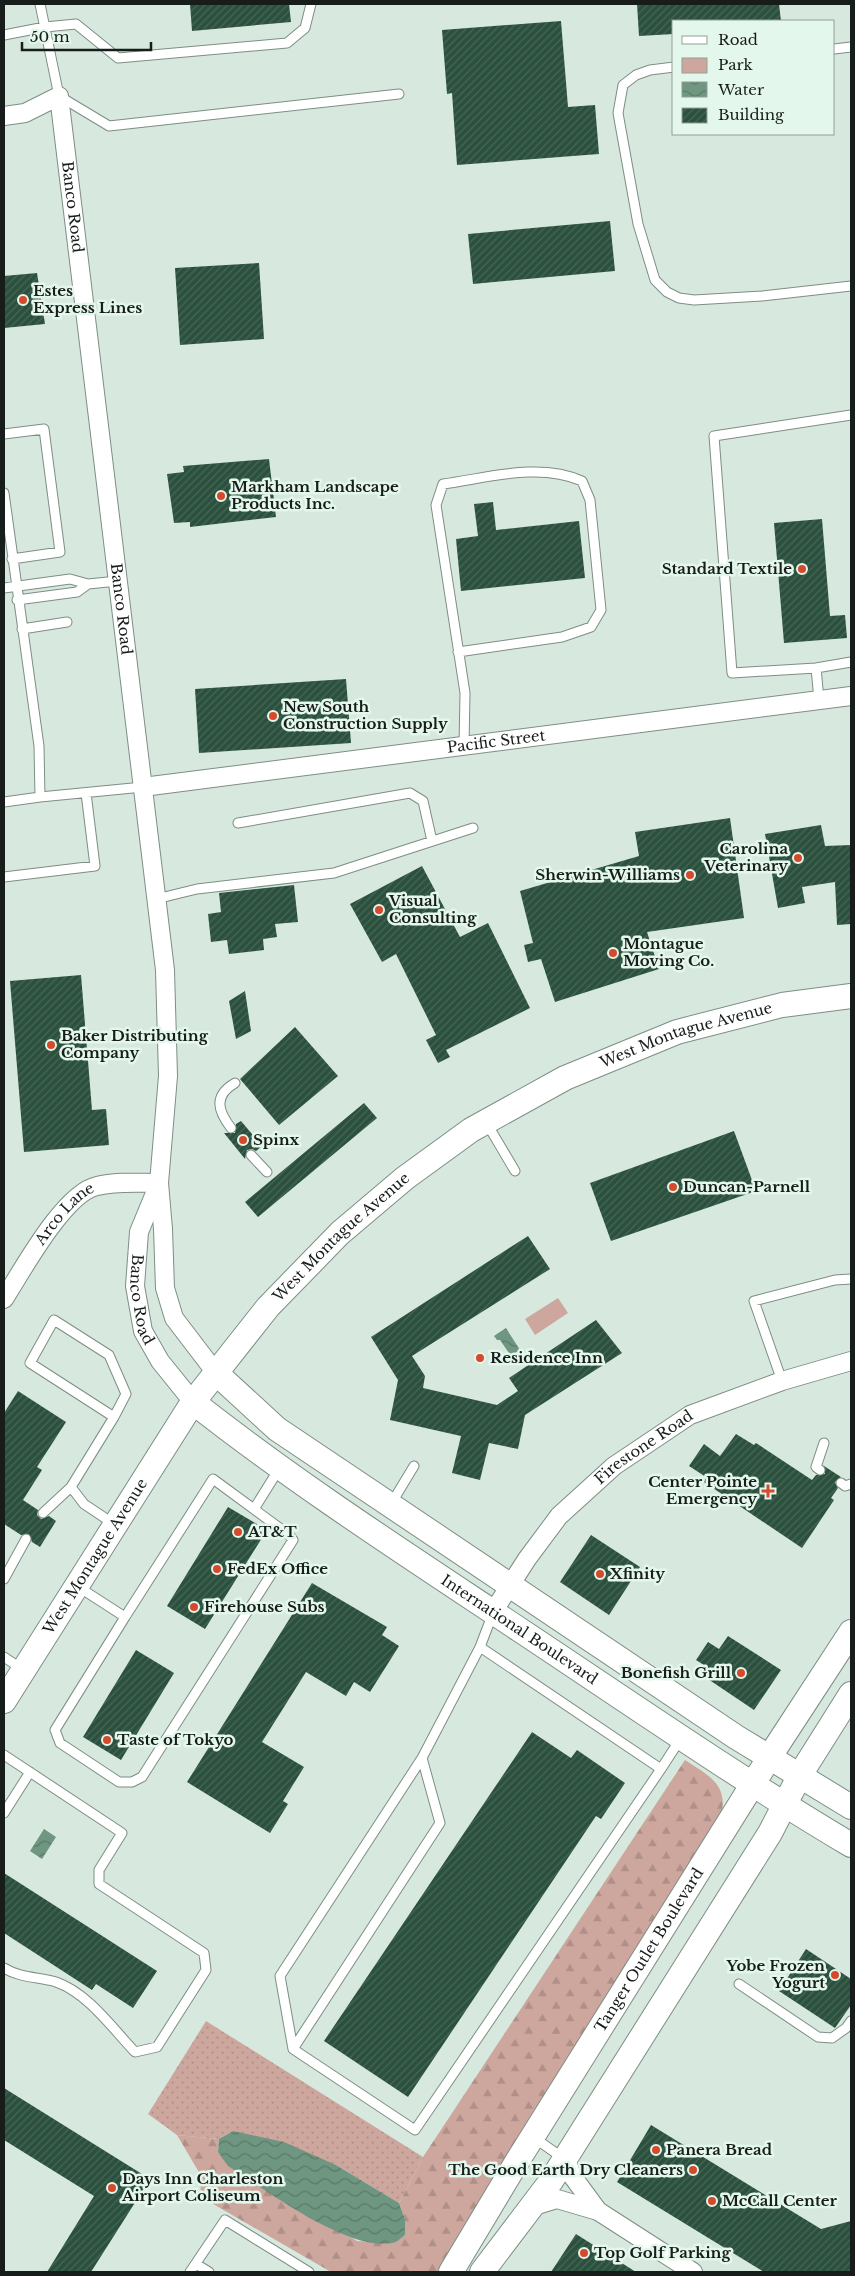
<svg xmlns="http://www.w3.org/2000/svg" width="855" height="2276" viewBox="0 0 855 2276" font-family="'Libre Baskerville',serif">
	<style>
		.green { fill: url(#green-dots) }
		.forest { fill: url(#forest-firs) }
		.pitch { fill: #cda79e }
		.water { fill: url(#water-waves) }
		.building { fill: url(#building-hatch) }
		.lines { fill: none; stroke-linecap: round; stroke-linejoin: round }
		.lane-casing { stroke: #7d8e84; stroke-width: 11 }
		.street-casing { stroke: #7d8e84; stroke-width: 20 }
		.secondary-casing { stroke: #7d8e84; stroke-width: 26 }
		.lane { stroke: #fff; stroke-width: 9 }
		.street { stroke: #fff; stroke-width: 18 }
		.secondary { stroke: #fff; stroke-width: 24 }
		.poi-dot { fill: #d54a2c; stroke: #e4f7ec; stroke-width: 2 }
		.labels { text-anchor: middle; stroke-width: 5; stroke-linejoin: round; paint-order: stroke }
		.street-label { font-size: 15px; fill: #171d1a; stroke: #e4f7ec }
		.poi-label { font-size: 15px; font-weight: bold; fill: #171d1a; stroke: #e4f7ec; text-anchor: start }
	</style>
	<defs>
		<pattern id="green-dots" width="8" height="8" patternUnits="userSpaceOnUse" patternTransform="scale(1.25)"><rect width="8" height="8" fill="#cda79e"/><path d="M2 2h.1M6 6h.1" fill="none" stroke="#af8f88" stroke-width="1.8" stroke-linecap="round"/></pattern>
		<pattern id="forest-firs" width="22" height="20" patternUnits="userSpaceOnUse" patternTransform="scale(1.25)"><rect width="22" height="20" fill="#cda79e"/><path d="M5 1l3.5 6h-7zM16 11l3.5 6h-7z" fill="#af8f88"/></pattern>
		<pattern id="water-waves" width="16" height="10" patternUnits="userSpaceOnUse" patternTransform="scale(1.25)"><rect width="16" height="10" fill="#6e9680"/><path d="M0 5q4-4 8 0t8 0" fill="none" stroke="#597a68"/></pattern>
		<pattern id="building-hatch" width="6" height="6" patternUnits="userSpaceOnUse" patternTransform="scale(1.25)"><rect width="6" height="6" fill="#2b513e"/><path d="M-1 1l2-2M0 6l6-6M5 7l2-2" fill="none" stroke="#476657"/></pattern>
	</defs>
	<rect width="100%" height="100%" fill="#d7e9de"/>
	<!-- green -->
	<path class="green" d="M206,2021L423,2157L399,2203L336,2165L233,2131L219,2139L177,2135L148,2114Z"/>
	<!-- forest -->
	<path class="forest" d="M685,1760C706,1774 727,1783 722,1811L441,2272H331L201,2197L200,2174L177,2135L219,2139L218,2152L357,2241L393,2243L405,2235V2219L399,2203L423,2157Z"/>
	<!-- pitch -->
	<path class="pitch" d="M558,1298L568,1313L535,1335L525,1319Z"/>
	<!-- water -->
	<path class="water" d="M506,1328L520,1350L511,1356L500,1340H497L494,1336Z
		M44,1829L56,1837L42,1859L30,1851Z
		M233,2131L284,2142L336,2165L399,2203L405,2219V2235C401,2238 396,2243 392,2243C346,2251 267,2190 228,2166L218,2152L219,2139Z"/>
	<!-- building -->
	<path class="building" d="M190,4H289L291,22L192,31Z
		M637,4H779L781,21H674V34L639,36Z
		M561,21L568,107L595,105L599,154L457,165L452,93L447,94L442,30Z
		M610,221L615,271L473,284L468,234Z
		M259,263L264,339L180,345L175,268Z
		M37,273L45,324L4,328V276Z
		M269,459L276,517L190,527V522L174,523L167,474L184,472L183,466Z
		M493,502L496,530L579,521L585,578L461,591L456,539L478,536L474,504Z
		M822,519L830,616L845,615L847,638L784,643L774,523Z
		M346,679L351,743L199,753L195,689Z
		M730,818L744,918L647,932L659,969L555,1002L541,959L528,962L524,945L533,943L520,891L639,856L635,832Z
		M821,825L825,846L851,845V924L837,925L835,882L802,887L805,903L778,908L765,834Z
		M422,866L460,937L488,923L530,1008L446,1050L450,1057L438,1063L426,1040L436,1035L396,954L382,962L350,904Z
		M294,885L298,922L275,924L277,937L263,939L264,950L229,954L227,940L211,942L208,914L221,912L219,893Z
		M81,975L92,1110L106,1109L109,1145L24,1152L10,981Z
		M245,991L251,1031L236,1039L229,1001Z
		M295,1027L338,1076L279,1125L240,1079Z
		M364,1103L377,1118L258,1217L245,1202Z
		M241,1121L262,1146L256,1151L252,1149L247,1150L245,1159L224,1133H235L236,1124Z
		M734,1131L756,1191L611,1241L590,1183Z
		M528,1236L550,1269L412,1356L425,1376L423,1388L497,1405L518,1391L509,1378L596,1320L622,1353L525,1415L518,1449L489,1443L480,1480L452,1473L461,1436L390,1420L398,1380L371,1337Z
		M18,1391L66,1422L37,1467L42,1470L23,1500L38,1510L37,1515L41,1519L49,1516L56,1521L40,1547L32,1542L29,1534L21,1535L4,1524V1413Z
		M736,1434L754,1445L756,1443L812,1480L816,1475L825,1474L824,1466L841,1477L835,1482L838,1488L831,1498L834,1500L802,1548L704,1482L706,1477L689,1466L704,1444L720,1456Z
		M228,1507L267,1530L205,1629L167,1606Z
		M591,1535L640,1567L609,1615L560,1582Z
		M312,1583L387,1627L382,1635L399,1646L370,1692L354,1682L346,1696L306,1672L262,1742L304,1767L283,1801L288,1804L270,1833L187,1782Z
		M728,1636L781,1670L754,1710L702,1675L707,1667L696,1660L708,1642L719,1649Z
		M136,1650L174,1673L121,1760L83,1737Z
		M532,1732L571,1758L577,1750L625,1783L601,1819L596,1816L408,2097L324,2041Z
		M4,1873L157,1971L133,2008L96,1984L92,1990L4,1933Z
		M806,1949L851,1979V2005L835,2028L779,1991Z
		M4,2088L150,2179L91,2272H47L94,2196L4,2140Z
		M651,2125L821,2229L851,2221V2272H764L617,2182Z
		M576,2234L636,2272H551Z"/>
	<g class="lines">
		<!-- lane casing -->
		<g class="lane-casing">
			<path id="lane" d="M40,4L59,96L109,126L399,94
				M4,35L45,27L76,24L118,58L287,43L305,28L311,4
				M834,49L851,47
				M674,67L650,70L636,75L623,85L618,113L638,224L655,280L667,292L679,298L694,300L762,296L851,286
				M4,434L44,429L60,552L12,559
				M4,493L39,746L40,797L4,802
				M4,588L70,579L88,584L118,581
				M17,600L77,592L88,584
				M22,629L67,622
				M458,652L562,637L591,627L601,610L590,500L582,481C539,462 488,478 443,484L436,505L465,693L464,746
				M816,668L851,662
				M819,700L816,668L732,673L714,436L851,415
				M40,797L143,787
				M238,823L410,793L423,801L432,841
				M4,877L95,866L86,793
				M156,899L197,889L334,873L473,828
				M486,1122L515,1171
				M231,1128C218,1111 213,1096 235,1083
				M251,1155L267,1172
				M782,1381L754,1301L835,1280L851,1279
				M820,1470L816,1467L824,1443
				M841,1483L845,1486L851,1484
				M391,1504L414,1466
				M254,1509L279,1469
				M43,1513L71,1487
				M114,1524L84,1504L71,1487L114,1417L126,1394L109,1355L54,1320L30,1363L114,1417
				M4,1579L26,1539
				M77,1586L125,1617L213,1479L289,1535L293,1540L142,1777L132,1782H119L60,1743L55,1730L125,1617
				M493,1613L480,1647L661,1769L681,1738
				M4,1657L22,1669
				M4,1755L122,1833L99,1870V1884L204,1953L206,1970L157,2047L135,2052C113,2029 88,1993 56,1982C39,1977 20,1978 4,1968
				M422,1758L440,1823L293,2049L415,2130L661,1769
				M4,1813L30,1772
				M739,1984L818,2037L832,2038L846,2028L851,2021
				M293,2049L280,1976L422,1758L480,1647
				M533,2137L563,2158
				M196,2264L209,2272
				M190,2272L225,2220L309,2272"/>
		</g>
		<!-- street casing -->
		<g class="street-casing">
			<g id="street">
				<path id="s1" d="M4,116L25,113L59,96L165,970L168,1076L159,1183L163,1229L165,1288L174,1318L216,1373"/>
				<path id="s2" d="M143,787L851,696"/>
				<path id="s3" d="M158,1186L139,1232L135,1286L143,1331L160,1361L193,1402"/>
				<path id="s4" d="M4,1299C22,1271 64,1193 97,1186C117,1181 139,1183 159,1183"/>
				<path id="s5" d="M493,1612L527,1559L559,1516L614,1466L690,1415L782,1381L851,1361"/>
				<path d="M565,2159L573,2177L598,2211"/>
				<path d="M531,2207L557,2199L598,2211L693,2272"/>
			</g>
		</g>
		<!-- secondary casing -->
		<g class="secondary-casing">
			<g id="secondary">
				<path d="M216,1373L277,1429L736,1737L851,1807"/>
				<path id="s6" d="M193,1402C297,1484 409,1556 520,1630C630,1703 738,1778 851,1845"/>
				<path id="s7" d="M4,1701L193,1402L268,1307L340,1233L405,1178L471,1130L565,1078L677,1032L782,1005L851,996"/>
				<path id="s8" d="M451,2272L518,2160L776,1747L851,1632"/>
				<path d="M482,2272L551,2181L770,1833L800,1775L851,1694"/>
			</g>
		</g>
		<!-- lane -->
		<use href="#lane" class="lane"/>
		<!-- street -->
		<use href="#street" class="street"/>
		<!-- secondary -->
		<use href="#secondary" class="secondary"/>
	</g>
	<!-- markers -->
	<g class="poi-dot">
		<circle cx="23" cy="300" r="5"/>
		<circle cx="221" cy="496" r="5"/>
		<circle cx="802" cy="569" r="5"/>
		<circle cx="273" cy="716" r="5"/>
		<circle cx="798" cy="858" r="5"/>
		<circle cx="690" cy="875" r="5"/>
		<circle cx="379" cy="910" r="5"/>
		<circle cx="613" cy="953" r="5"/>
		<circle cx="51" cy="1045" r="5"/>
		<circle cx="243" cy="1140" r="5"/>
		<circle cx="673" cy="1187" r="5"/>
		<circle cx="480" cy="1358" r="5"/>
		<path d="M765.5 1483.5h5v5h5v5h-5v5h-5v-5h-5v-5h5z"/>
		<circle cx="238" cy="1532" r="5"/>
		<circle cx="217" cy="1569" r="5"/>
		<circle cx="600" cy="1574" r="5"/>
		<circle cx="194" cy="1607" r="5"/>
		<circle cx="741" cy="1673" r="5"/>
		<circle cx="107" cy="1740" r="5"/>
		<circle cx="835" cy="1975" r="5"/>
		<circle cx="656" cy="2150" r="5"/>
		<circle cx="693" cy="2170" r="5"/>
		<circle cx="112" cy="2188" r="5"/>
		<circle cx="712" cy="2201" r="5"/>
		<circle cx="584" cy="2253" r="5"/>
	</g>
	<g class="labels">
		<!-- street labels -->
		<g class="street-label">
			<text dy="5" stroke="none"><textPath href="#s1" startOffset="171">Banco Road</textPath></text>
			<text dy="5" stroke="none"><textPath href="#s1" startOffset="576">Banco Road</textPath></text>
			<text dy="5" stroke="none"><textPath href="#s2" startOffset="356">Pacific Street</textPath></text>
			<text dy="5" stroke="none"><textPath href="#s7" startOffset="981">West Montague Avenue</textPath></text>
			<text dy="5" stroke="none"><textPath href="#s4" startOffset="105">Arco Lane</textPath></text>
			<text dy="5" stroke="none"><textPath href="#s7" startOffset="576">West Montague Avenue</textPath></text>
			<text dy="5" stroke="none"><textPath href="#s3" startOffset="118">Banco Road</textPath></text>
			<text dy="5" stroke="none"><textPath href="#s5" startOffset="226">Firestone Road</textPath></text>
			<text dy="5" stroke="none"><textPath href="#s7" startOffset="171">West Montague Avenue</textPath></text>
			<text dy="5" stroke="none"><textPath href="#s6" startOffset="398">International Boulevard</textPath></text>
			<text dy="5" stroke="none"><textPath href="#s8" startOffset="378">Tanger Outlet Boulevard</textPath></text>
		</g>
		<!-- poi labels -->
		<g class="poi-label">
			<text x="33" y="296">Estes<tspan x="33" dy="17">Express Lines</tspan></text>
			<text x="231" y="492">Markham Landscape<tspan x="231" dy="17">Products Inc.</tspan></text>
			<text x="792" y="574" text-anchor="end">Standard Textile</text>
			<text x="283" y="712">New South<tspan x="283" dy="17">Construction Supply</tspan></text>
			<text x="788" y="854" text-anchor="end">Carolina<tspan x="788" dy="17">Veterinary</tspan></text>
			<text x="680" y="880" text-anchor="end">Sherwin-Williams</text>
			<text x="389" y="906">Visual<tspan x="389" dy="17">Consulting</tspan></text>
			<text x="623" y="949">Montague<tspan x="623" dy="17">Moving Co.</tspan></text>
			<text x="61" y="1041">Baker Distributing<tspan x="61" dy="17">Company</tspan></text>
			<text x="253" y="1145">Spinx</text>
			<text x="683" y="1192">Duncan-Parnell</text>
			<text x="490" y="1363">Residence Inn</text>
			<text x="757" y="1487" text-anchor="end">Center Pointe<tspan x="757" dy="17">Emergency</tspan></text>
			<text x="248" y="1537">AT&amp;T</text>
			<text x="227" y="1574">FedEx Office</text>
			<text x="610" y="1579">Xfinity</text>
			<text x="204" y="1612">Firehouse Subs</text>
			<text x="731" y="1678" text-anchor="end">Bonefish Grill</text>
			<text x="117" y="1745">Taste of Tokyo</text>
			<text x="825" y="1971" text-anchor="end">Yobe Frozen<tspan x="825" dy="17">Yogurt</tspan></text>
			<text x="666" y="2155">Panera Bread</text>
			<text x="683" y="2175" text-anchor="end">The Good Earth Dry Cleaners</text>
			<text x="122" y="2184">Days Inn Charleston<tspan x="122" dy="17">Airport Coliseum</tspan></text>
			<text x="722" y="2206">McCall Center</text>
			<text x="594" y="2258">Top Golf Parking</text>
		</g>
	</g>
	<!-- border -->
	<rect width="855" height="2276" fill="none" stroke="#171d1a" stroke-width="10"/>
	<!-- legend -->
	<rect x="672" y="20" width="162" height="115" fill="#e4f7ec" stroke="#92a098"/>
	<rect x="682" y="36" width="25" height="8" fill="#ffffff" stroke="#92a098"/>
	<text x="718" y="45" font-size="15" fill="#171d1a">Road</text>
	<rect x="682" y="58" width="25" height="15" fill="#cda79e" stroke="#92a098"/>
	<text x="718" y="70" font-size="15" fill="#171d1a">Park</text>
	<rect x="682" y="82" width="25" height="15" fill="url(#water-waves)" stroke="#92a098"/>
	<text x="718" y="95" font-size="15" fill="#171d1a">Water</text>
	<rect x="682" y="108" width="25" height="15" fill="url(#building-hatch)" stroke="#92a098"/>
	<text x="718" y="120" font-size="15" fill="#171d1a">Building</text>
	<!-- scale -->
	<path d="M22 42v8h129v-8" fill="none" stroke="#171d1a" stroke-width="2.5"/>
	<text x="30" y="42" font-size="15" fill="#171d1a" stroke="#e4f7ec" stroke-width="4" paint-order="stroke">50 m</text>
</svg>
